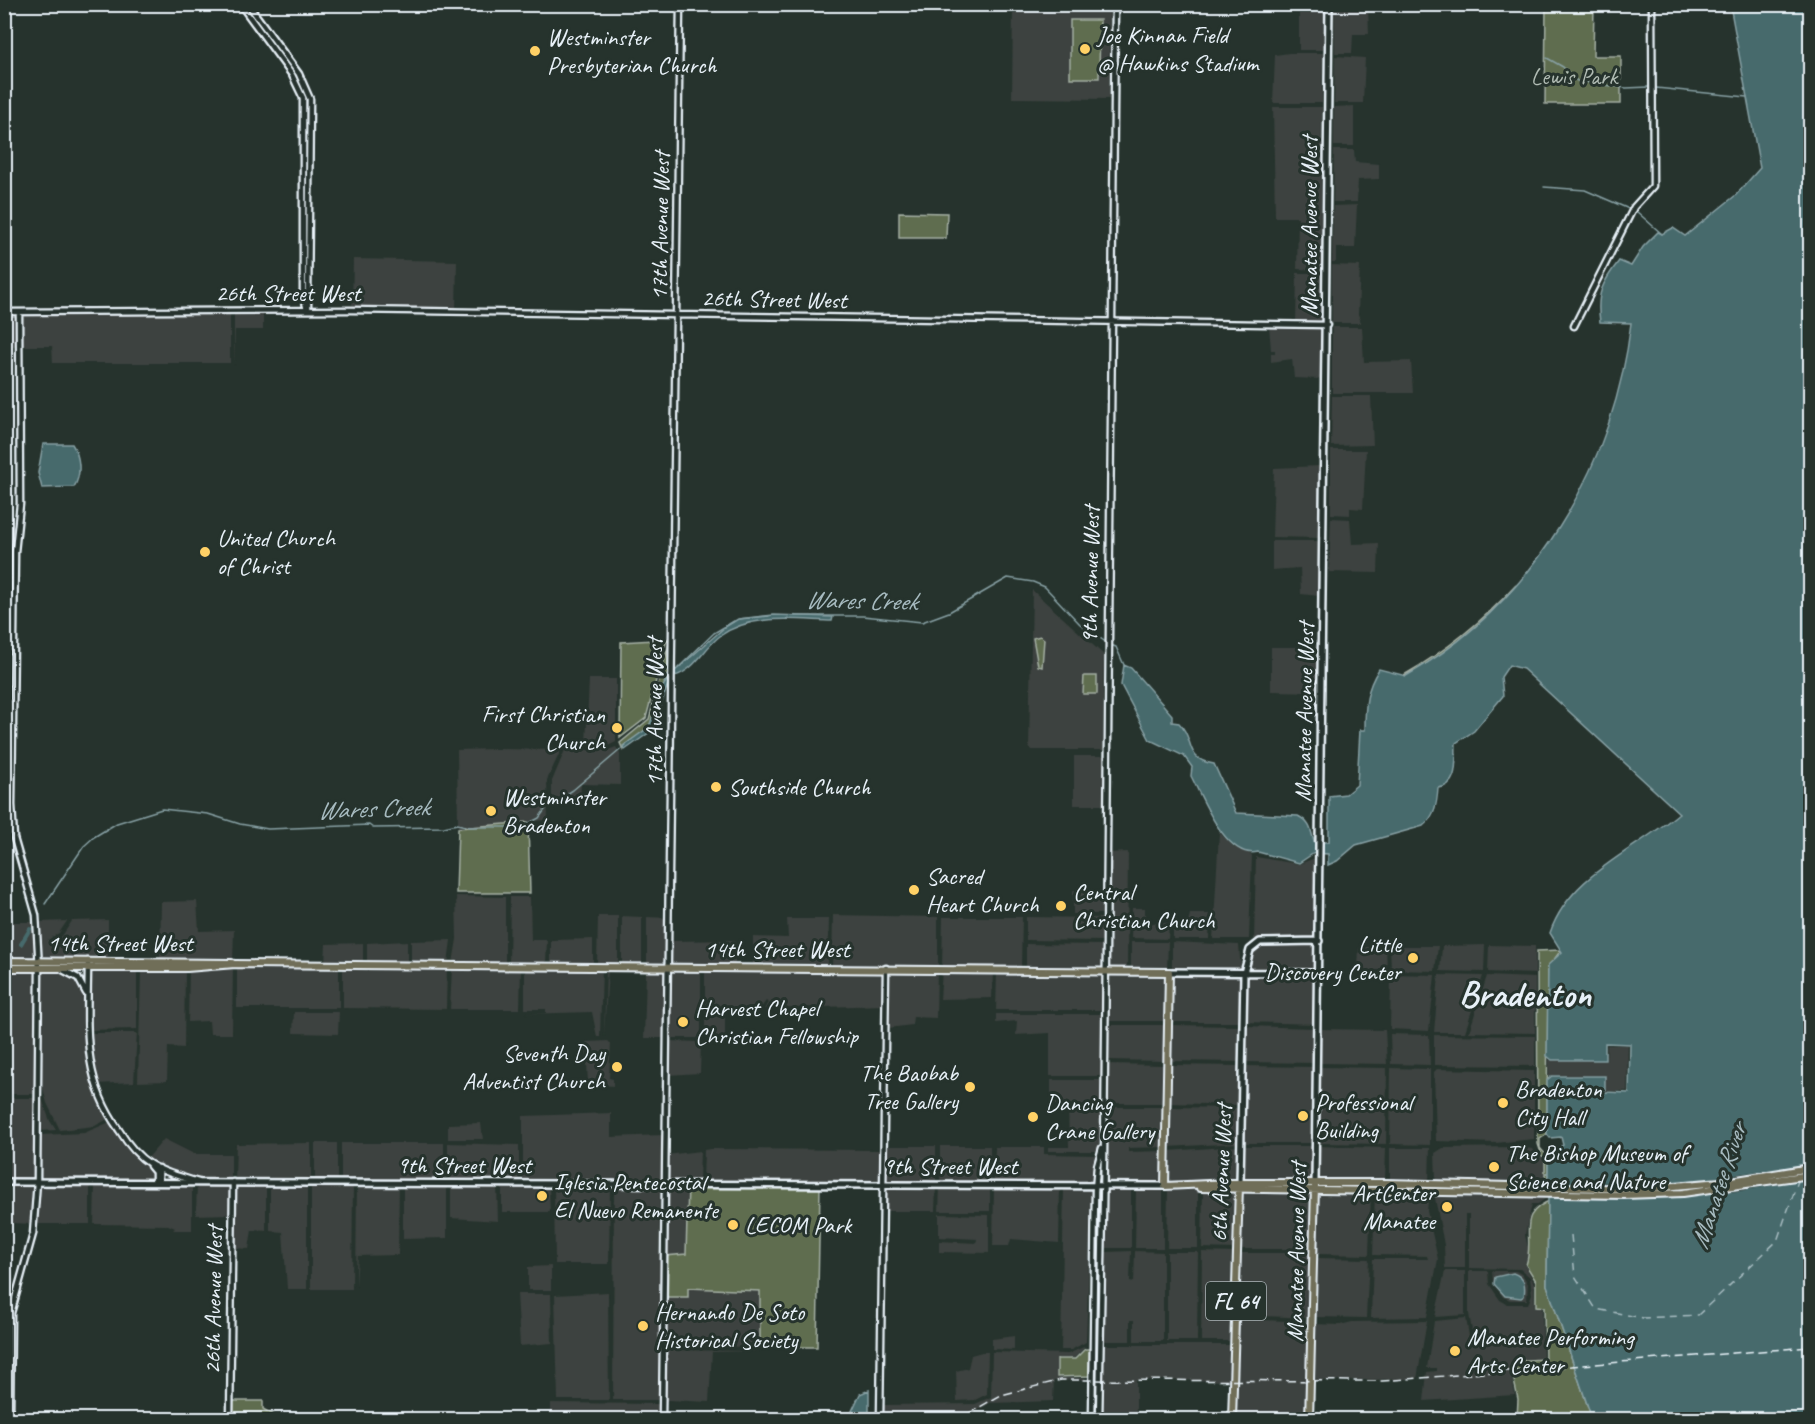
<svg xmlns="http://www.w3.org/2000/svg" width="1815" height="1424" viewBox="0 0 1815 1424" font-family="Caveat,sans-serif">
	<style>
		.built { fill: #3c423f }
		.green { fill: #5f6d4f; stroke: #a4afa4; stroke-width: 1.5 }
		.water { fill: #466a6c; stroke: #87a0a4; stroke-width: 1.5 }
		.pier { fill: #26332d }
		.lines { fill: none; stroke-linecap: round; stroke-linejoin: round }
		.stream { stroke: #87a0a4; stroke-width: 1.5 }
		.canal { stroke: #466a6c; stroke-width: 4 }
		.ferry { stroke: #a7bbc0; stroke-width: 1.5; stroke-dasharray: 8 6; stroke-linecap: butt }
		.tertiary-casing { stroke: #e8f1f8; stroke-width: 9 }
		.secondary-casing { stroke: #e8f1f8; stroke-width: 10 }
		.primary-casing { stroke: #e8f1f8; stroke-width: 10 }
		.tertiary { stroke: #26332d; stroke-width: 4.5 }
		.secondary { stroke: #26332d; stroke-width: 5 }
		.primary { stroke: #706e59; stroke-width: 6 }
		.rail { stroke: #e8f1f8; stroke-width: 1.5; stroke-dasharray: 9 4.5; stroke-linecap: butt }
		.poi-dot { fill: #ffd166; stroke: #26332d; stroke-width: 2 }
		.labels { text-anchor: middle; stroke-width: 6; stroke-linejoin: round; paint-order: stroke }
		.shield { fill: #26332d; stroke: #aeb8bb; stroke-width: 1.5 }
		.shield-label { font-size: 22px; font-weight: bold; fill: #e8f1f8 }
		.poi-label { font-size: 24px; fill: #e8f1f8; stroke: #26332d; text-anchor: start }
		.park-label { font-size: 24px; fill: #b1bcb4; stroke: #26332d }
		.street-label { font-size: 24px; fill: #e8f1f8; stroke: #26332d }
		.water-label { font-size: 26px; font-style: italic; fill: #a7bbc0; stroke: #26332d }
		.town-label { font-size: 36px; font-weight: bold; fill: #e8f1f8; stroke: #26332d }
	</style>
	<rect width="100%" height="100%" fill="#26332d"/>
	<filter id="ink" filterUnits="userSpaceOnUse"><feTurbulence type="fractalNoise" baseFrequency=".0167" numOctaves="2"/><feDisplacementMap in="SourceGraphic" scale="12" xChannelSelector="R" yChannelSelector="G"/><feConvolveMatrix kernelMatrix="1 2 1 2 8 2 1 2 1" color-interpolation-filters="sRGB"/></filter>
	<g filter="url(#ink)">
		<!-- built -->
		<path class="built" d="M1013,5H1110L1109,99L1012,98Z
			M1299,5H1324L1323,50H1299Z
			M1334,5H1368L1369,34H1353L1352,53H1335Z
			M1289,53H1323L1322,103H1273L1275,55Z
			M1335,56L1365,58L1363,103H1334Z
			M1354,106V146H1334V107Z
			M1273,107H1322L1321,270L1297,269L1298,217H1275Z
			M1334,150H1354L1355,162L1379,164V179L1358,180L1357,202H1333Z
			M1357,205L1355,248H1336V262H1332L1333,206Z
			M353,259L457,261L456,311L352,309Z
			M1332,265L1360,266L1358,314L1361,323H1332Z
			M1297,273H1321L1320,323L1284,322L1296,321Z
			M263,312V330H235L234,366V313Z
			M230,313V363H53L52,346H22V314Z
			M4,314H17L18,347H5Z
			M1269,326L1320,327V379L1294,378L1292,359L1271,362V353H1275V350H1271Z
			M1332,327H1362L1364,362L1411,361L1413,393H1332Z
			M1332,396H1371L1373,445L1331,446Z
			M1331,450H1366L1363,509L1350,508V515L1331,514Z
			M1320,466L1319,538L1272,537L1274,468Z
			M1331,518L1350,519L1352,544L1379,543L1378,573L1329,572Z
			M1272,541H1319V596L1301,594L1300,568L1272,570Z
			M1032,590L1104,655L1103,750H1031L1029,747Z
			M1271,647H1319L1318,692L1271,691Z
			M589,679H616V742L608,746H565L586,744Z
			M616,747L620,754V785L581,784L580,799L553,800L552,808V781L565,750H608Z
			M494,749L561,750L547,780L548,820L458,828L457,750Z
			M1074,756H1104L1103,805H1074Z
			M1219,832L1234,847L1252,855L1249,939H1213Z
			M1128,852L1127,969H1106L1107,853Z
			M1256,857L1299,864L1318,857L1317,939H1254Z
			M1073,890L1103,891V914H1073Z
			M456,896L505,897V964L453,963L457,939Z
			M510,897H530L531,940H547L546,964H509Z
			M4,899H9V956H13V922H35L36,960H5Z
			M197,901L199,931L234,930L233,962L160,959L161,902Z
			M1132,908H1145V923H1169L1168,939L1131,938Z
			M1190,914H1210L1209,939H1173V923L1188,922Z
			M833,915L938,917V967L832,966Z
			M598,916H618V964H597Z
			M622,916L642,917V964H622Z
			M647,917L668,918L667,965L647,964Z
			M943,917H1022L1021,968L942,967Z
			M1026,917L1103,918L1102,941L1026,940Z
			M787,919H829L828,966L753,965V937L788,938Z
			M108,920V959L41,960L39,922L67,921L59,933L48,940L50,943L62,936L72,921Z
			M593,939V964H551V940Z
			M451,940L448,963H411V941Z
			M735,940V965H671V941Z
			M407,941V963H367V943Z
			M1131,942H1168L1167,970L1131,969Z
			M1172,942L1239,945L1241,971L1172,970Z
			M363,943V963H325L326,944Z
			M1317,943L1316,971H1246L1252,951L1260,944Z
			M1026,944L1102,945V968H1026Z
			M1485,945L1484,972L1440,971L1442,946Z
			M1489,945L1535,946V974L1488,972Z
			M1438,946L1435,971L1391,970L1390,946Z
			M1359,947H1386L1387,970H1358Z
			M233,966L232,1034H210L209,1021L188,1022L189,969Z
			M237,966L339,967V1008H237Z
			M343,967H447L446,1009L343,1008Z
			M452,967L521,968L520,1009H450Z
			M525,968H602L600,1037H597L592,1012L524,1014L546,1013V1009H525Z
			M606,968H667L665,1038H644L646,972L608,971L604,1037Z
			M671,968L701,969V1038H669Z
			M705,969L884,970V1005L764,1009L769,1003L766,1001L759,1010L725,1011V1038H705Z
			M185,970L184,1048L168,1047L167,1081L138,1082L141,972H184Z
			M888,970H937L936,1018L913,1017L912,1025L889,1028Z
			M942,970L993,971L992,998L940,999Z
			M997,971L1102,972L1101,1010H996Z
			M137,972V1029L89,1030L90,973Z
			M1106,972L1167,974L1166,1021H1106Z
			M11,973H37L35,1094H5V1080H10Z
			M41,973H66L76,979L85,996L88,1067L95,1095L108,1119L95,1126L60,1130L47,1103L39,1075Z
			M1171,974L1242,975L1241,1022H1171Z
			M1391,974L1435,975L1429,1031L1390,1029Z
			M1246,975H1316V1024L1245,1022Z
			M1439,975L1483,976L1465,1032H1434Z
			M1487,976L1535,978V1033L1469,1032Z
			M294,1012H339L338,1034L293,1033Z
			M996,1014H1101V1076H1050V1033L1016,1035L1017,1021L996,1023Z
			M1106,1025H1166V1061L1105,1060Z
			M1170,1025L1241,1026L1240,1062L1170,1061Z
			M1245,1026L1316,1028L1315,1063L1245,1062Z
			M1320,1029L1385,1030L1387,1064L1319,1063Z
			M89,1033H137L134,1082L96,1084Z
			M1390,1034L1429,1035L1430,1065L1391,1064Z
			M1434,1035L1535,1036V1066L1434,1065Z
			M608,1041L611,1044L609,1078L613,1079V1086L588,1084L586,1042Z
			M669,1041L701,1042L700,1073L668,1075Z
			M1607,1045H1628L1627,1091H1606L1605,1075H1549V1060L1606,1061Z
			M1105,1064L1166,1065L1165,1103H1105Z
			M1170,1065L1240,1066V1105L1169,1103Z
			M1244,1066L1315,1067L1314,1143H1244Z
			M1319,1067L1387,1068L1386,1144L1318,1143Z
			M1391,1068L1430,1069V1145L1390,1144Z
			M1437,1069L1534,1071V1139L1496,1143L1436,1141L1434,1072Z
			M1051,1080H1101L1099,1151H1048V1147H1069L1068,1104H1051Z
			M39,1091L50,1121L56,1130L39,1131Z
			M5,1098H35V1180L5,1181Z
			M1105,1107H1165L1164,1147L1128,1148V1152L1164,1151L1163,1184H1107Z
			M1169,1107L1240,1108V1143L1168,1147Z
			M611,1113V1137L662,1135L661,1181H523V1116Z
			M110,1122L127,1146L150,1169L153,1180H39V1135L84,1133Z
			M481,1123L483,1139H448V1124Z
			M164,1139L194,1154H231V1180H203L154,1164L147,1159Z
			M311,1143V1180H235L236,1144Z
			M315,1143H337V1180H315Z
			M341,1143H444V1181L341,1180Z
			M448,1143L519,1145V1181H448Z
			M886,1146H936V1183L885,1182Z
			M940,1146H990V1183H940Z
			M1240,1146L1238,1181L1168,1184V1151Z
			M1244,1146H1314L1313,1181H1242Z
			M1318,1146L1386,1148L1385,1181H1317Z
			M995,1147H1044V1154L1097,1155L1092,1183H994Z
			M1517,1147L1533,1149L1538,1157H1545V1185L1436,1180L1435,1153L1443,1148Z
			M1390,1148H1430L1429,1183L1390,1181Z
			M710,1149L882,1150L881,1182H703L704,1150Z
			M700,1151L699,1182L666,1181V1155Z
			M192,1183V1230H173L175,1228L168,1225L94,1224L95,1184Z
			M197,1183L231,1184L230,1214L196,1215Z
			M4,1184H8V1290H12V1294L5,1295Z
			M13,1184H35L32,1224L12,1223Z
			M39,1184H90V1224H37Z
			M235,1184H266V1231L252,1230L249,1249L234,1248Z
			M270,1184H307V1289H287L283,1232L270,1231Z
			M311,1184H353L352,1289H311Z
			M357,1184H399L398,1255L358,1256L356,1287Z
			M403,1184H447V1238L403,1239Z
			M451,1184L497,1185L498,1221L451,1218Z
			M666,1185H688L689,1254L665,1256Z
			M502,1186L549,1187L550,1212H502Z
			M614,1186H660L659,1400H613Z
			M885,1186H936L935,1211H884Z
			M940,1186L990,1187V1211H939Z
			M554,1187H610L609,1264H555Z
			M994,1187H1060L1059,1243L1011,1239L1009,1246H993Z
			M1064,1187H1092L1086,1342L1071,1350H1061Z
			M1107,1188H1131V1248H1106Z
			M1136,1188H1163V1248H1135Z
			M1168,1188L1198,1189V1248H1167Z
			M1203,1190H1236L1235,1249L1202,1248Z
			M1241,1190L1313,1191L1312,1249H1239Z
			M1317,1191H1371L1369,1255L1316,1254Z
			M1375,1191L1429,1193L1427,1211L1438,1259L1427,1317L1371,1318L1373,1259H1428L1427,1256L1373,1255Z
			M1434,1193L1549,1196L1538,1204H1532L1525,1235L1529,1251L1525,1265L1534,1283L1535,1307L1542,1308L1543,1359L1515,1361V1374L1512,1376L1515,1395L1424,1401L1427,1372L1437,1371V1368H1427L1434,1321L1466,1318L1469,1336H1473L1469,1314V1271H1488L1489,1284L1500,1300L1507,1304H1528L1532,1294L1530,1277L1520,1269L1469,1268V1214H1465V1268H1445L1444,1245Z
			M939,1214L989,1215V1253L939,1252V1241L976,1243L977,1239L939,1237Z
			M1131,1251L1130,1281L1134,1282L1135,1251L1163,1252V1341H1134V1320H1130V1341H1103L1106,1252Z
			M1167,1252H1198L1197,1341H1167Z
			M1202,1252L1235,1253L1233,1341H1201Z
			M1239,1253H1312L1311,1318L1238,1315Z
			M1316,1258L1369,1259L1366,1318L1315,1317Z
			M551,1266V1290H528V1267Z
			M1445,1271H1465V1315L1435,1317Z
			M1492,1271H1516L1523,1275L1528,1284L1527,1300H1510L1503,1297L1493,1282Z
			M688,1288L761,1291L760,1347L664,1346L665,1297L688,1296Z
			M608,1292L609,1400H558L555,1295Z
			M517,1294H551L552,1343L520,1346Z
			M1238,1319L1311,1322L1307,1419L1234,1420Z
			M1427,1321L1417,1379L1313,1381L1315,1324L1340,1325L1352,1322Z
			M1014,1336V1350L992,1349V1339Z
			M1103,1345H1233L1232,1381L1136,1380V1419L1101,1420Z
			M1086,1346L1074,1358H1056V1378H1085V1380L1054,1381L1053,1401L990,1403L964,1419H883V1405L975,1404L991,1397L992,1352L1068,1354Z
			M664,1350L760,1351L712,1352L709,1402L668,1400L663,1404Z
			M982,1352H988L987,1394L975,1400L957,1401L956,1371L968,1368L971,1355Z
			M551,1403L659,1404L660,1419L551,1420Z"/>
		<!-- green -->
		<path class="green" d="M1546,5H1594L1593,56H1621V104H1545Z
			M1070,20H1100L1099,78H1070Z
			M899,212L947,213L946,238H899Z
			M1516,585C1510,604 1425,671 1404,675C1446,651 1483,621 1516,585Z
			M1040,636L1044,639L1042,667L1038,666L1033,638Z
			M671,639L666,642L646,718L620,738L621,642Z
			M669,643C676,660 659,707 650,725C645,733 631,740 624,746L623,750L620,743L649,719Z
			M1084,676H1097V694H1083Z
			M528,822L530,893H456L458,828Z
			M1561,950L1548,968L1547,1134L1540,1139V1148L1548,1157V1176L1559,1182V1201L1548,1204L1547,1285L1592,1419C1568,1419 1543,1419 1517,1419L1518,1399L1513,1376L1531,1374L1545,1364L1544,1307L1536,1306V1281L1526,1265C1536,1235 1513,1214 1554,1199V1182L1545,1178V1157L1542,1156L1538,1144L1537,951Z
			M688,1185L820,1186L817,1347H760V1291L688,1288V1297H665V1256L686,1254Z
			M1085,1349H1090L1089,1376L1057,1377V1359H1075Z
			M1543,1359V1364L1529,1373L1515,1374V1361Z
			M232,1401H263V1409L274,1415L271,1419L232,1420Z"/>
		<!-- water -->
		<path class="water" d="M1730,5H1810V1419H1592L1547,1285L1548,1198L1552,1184L1548,1183V1153L1563,1145L1561,1137L1550,1138L1547,1134V1080L1552,1076H1605V1092L1629,1093L1630,1044L1605,1043V1060H1552L1547,1056L1548,965L1562,952L1550,933C1570,874 1635,851 1679,813L1523,669L1509,665L1501,677L1503,696L1474,731L1456,743C1455,759 1460,786 1438,788C1437,803 1435,816 1423,826L1356,845L1337,861L1328,865V854L1314,853L1299,863L1258,852C1226,860 1203,799 1191,776L1192,767L1184,756L1150,740L1121,685L1124,665L1131,668L1172,715V722L1179,723C1196,740 1183,759 1214,764L1236,813L1298,816C1310,822 1311,830 1314,842H1329V796L1346,794L1357,785L1360,730H1365C1365,706 1366,689 1379,669L1406,676C1533,604 1614,467 1631,323L1600,322C1596,294 1602,283 1619,261L1631,266L1643,247L1658,232L1662,234L1673,228L1685,236L1736,195L1760,168Z
			M43,444H72C80,456 82,474 74,487L42,488L38,473Z
			M774,615L833,617L832,621C796,620 751,613 720,636C704,648 695,670 675,676V671L725,627L738,619Z
			M671,674L655,724L650,732L625,750L623,746L649,727L662,688Z
			M1513,1273C1524,1277 1526,1284 1524,1296L1521,1298L1505,1296L1494,1284L1495,1277Z
			M869,1390V1419H852V1411L860,1394Z"/>
		<!-- pier -->
		<path class="pier" d="M1810,1164V1179L1739,1191L1636,1199L1546,1198L1549,1195L1550,1187L1546,1183L1681,1182Z"/>
		<g class="lines">
			<!-- stream -->
			<path class="stream" d="M1547,58L1563,67L1577,81L1626,88L1649,87
				M1656,88L1747,97
				M1544,187L1585,190L1629,209
				M1636,211L1662,234
				M792,616H863L922,622L949,612L1008,578L1033,582L1045,587L1080,624L1107,643
				M739,619L769,616
				M1111,645L1116,647L1124,665
				M678,668L714,633L734,621
				M664,683L668,672
				M45,904L84,846L94,837L117,823L162,809L208,814L240,824L268,829L369,825L373,828L444,827L457,824L470,827H522L539,818L547,807L573,790L626,745"/>
			<!-- canal -->
			<path class="canal" d="M21,944L30,929"/>
			<!-- ferry -->
			<path class="ferry" d="M1803,1167L1810,1146
				M1571,1235L1575,1276L1596,1309L1643,1318L1698,1315L1777,1241L1799,1178"/>
			<!-- tertiary casing -->
			<g class="tertiary-casing">
				<path id="tertiary" d="M240,4L292,75L303,98V293L307,310
					M248,4L299,74L310,99L308,308
					M4,312L350,310L1327,325
					M1574,326L1634,207L1653,186L1652,4
					M88,961C88,1024 80,1076 119,1130C127,1143 137,1156 150,1164C164,1173 182,1177 198,1182
					M61,969L78,978L86,993
					M150,1166L155,1172V1182
					M159,1168V1182
					M10,1420L11,1313L33,1234L37,1182L39,968L36,915L14,838L12,805L15,552L20,504L19,312
					M230,1420L233,1182
					M662,1420L680,4
					M880,1420L886,968
					M1092,1420L1095,1191L1097,1166L1102,1148
					M1099,1420L1104,1157L1115,4"/>
			</g>
			<!-- secondary casing -->
			<g class="secondary-casing">
				<path id="secondary" d="M1169,972L1318,973
					M4,1182L1165,1186
					M1240,1183L1244,973L1250,950L1260,942L1319,941
					M1315,1183L1329,4"/>
			</g>
			<!-- primary casing -->
			<g class="primary-casing">
				<path id="primary" d="M4,961L232,963
					M4,968H187L235,964L1169,972L1165,1186L1230,1183H1387L1641,1189L1731,1181L1810,1168
					M1200,1188L1624,1195L1683,1193L1810,1175
					M1232,1420L1239,1186
					M1309,1420L1315,1186"/>
			</g>
			<!-- tertiary -->
			<use href="#tertiary" class="tertiary"/>
			<!-- secondary -->
			<use href="#secondary" class="secondary"/>
			<!-- primary -->
			<use href="#primary" class="primary"/>
			<!-- rail -->
			<path class="rail" d="M957,1420L1001,1395L1061,1380L1382,1381L1810,1347"/>
		</g>
	</g>
	<!-- markers -->
	<g class="poi-dot">
		<circle cx="1085" cy="49" r="6"/>
		<circle cx="535" cy="51" r="6"/>
		<circle cx="205" cy="552" r="6"/>
		<circle cx="617" cy="728" r="6"/>
		<circle cx="716" cy="787" r="6"/>
		<circle cx="491" cy="811" r="6"/>
		<circle cx="914" cy="890" r="6"/>
		<circle cx="1061" cy="906" r="6"/>
		<circle cx="1413" cy="958" r="6"/>
		<circle cx="683" cy="1022" r="6"/>
		<circle cx="617" cy="1067" r="6"/>
		<circle cx="970" cy="1087" r="6"/>
		<circle cx="1503" cy="1103" r="6"/>
		<circle cx="1303" cy="1116" r="6"/>
		<circle cx="1033" cy="1117" r="6"/>
		<circle cx="1494" cy="1167" r="6"/>
		<circle cx="542" cy="1196" r="6"/>
		<circle cx="1447" cy="1207" r="6"/>
		<circle cx="733" cy="1225" r="6"/>
		<circle cx="643" cy="1326" r="6"/>
		<circle cx="1455" cy="1351" r="6"/>
	</g>
	<g class="labels">
		<!-- shield labels -->
		<rect class="shield" x="1206" y="1282" width="60" height="38" rx="4.5"/>
		<g class="shield-label">
			<text x="1236" y="1309">FL 64</text>
		</g>
		<!-- poi labels -->
		<g class="poi-label">
			<text x="1097" y="43">Joe Kinnan Field<tspan x="1097" dy="28">@ Hawkins Stadium</tspan></text>
			<text x="547" y="45">Westminster<tspan x="547" dy="28">Presbyterian Church</tspan></text>
			<text x="217" y="546">United Church<tspan x="217" dy="28">of Christ</tspan></text>
			<text x="605" y="722" text-anchor="end">First Christian<tspan x="605" dy="28">Church</tspan></text>
			<text x="728" y="795">Southside Church</text>
			<text x="503" y="805">Westminster<tspan x="503" dy="28">Bradenton</tspan></text>
			<text x="926" y="884">Sacred<tspan x="926" dy="28">Heart Church</tspan></text>
			<text x="1073" y="900">Central<tspan x="1073" dy="28">Christian Church</tspan></text>
			<text x="1401" y="952" text-anchor="end">Little<tspan x="1401" dy="28">Discovery Center</tspan></text>
			<text x="695" y="1016">Harvest Chapel<tspan x="695" dy="28">Christian Fellowship</tspan></text>
			<text x="605" y="1061" text-anchor="end">Seventh Day<tspan x="605" dy="28">Adventist Church</tspan></text>
			<text x="958" y="1081" text-anchor="end">The Baobab<tspan x="958" dy="28">Tree Gallery</tspan></text>
			<text x="1515" y="1097">Bradenton<tspan x="1515" dy="28">City Hall</tspan></text>
			<text x="1315" y="1110">Professional<tspan x="1315" dy="28">Building</tspan></text>
			<text x="1045" y="1111">Dancing<tspan x="1045" dy="28">Crane Gallery</tspan></text>
			<text x="1506" y="1161">The Bishop Museum of<tspan x="1506" dy="28">Science and Nature</tspan></text>
			<text x="554" y="1190">Iglesia Pentecostal<tspan x="554" dy="28">El Nuevo Remanente</tspan></text>
			<text x="1435" y="1201" text-anchor="end">ArtCenter<tspan x="1435" dy="28">Manatee</tspan></text>
			<text x="745" y="1233">LECOM Park</text>
			<text x="655" y="1320">Hernando De Soto<tspan x="655" dy="28">Historical Society</tspan></text>
			<text x="1467" y="1345">Manatee Performing<tspan x="1467" dy="28">Arts Center</tspan></text>
		</g>
		<!-- park labels -->
		<g class="park-label">
			<text x="1574" y="84">Lewis Park</text>
		</g>
		<!-- street labels -->
		<g class="street-label">
			<text transform="translate(660 226) rotate(-89)" y="8">17th Avenue West</text>
			<text transform="translate(1309 226) rotate(-90)" y="8">Manatee Avenue West</text>
			<text x="288" y="301">26th Street West</text>
			<text transform="translate(774 299) rotate(1)" y="8">26th Street West</text>
			<text transform="translate(1090 575) rotate(-89)" y="8">9th Avenue West</text>
			<text transform="translate(654 712) rotate(-90)" y="8">17th Avenue West</text>
			<text transform="translate(1304 712) rotate(-89)" y="8">Manatee Avenue West</text>
			<text x="120" y="951">14th Street West</text>
			<text x="777" y="957">14th Street West</text>
			<text x="464" y="1173">9th Street West</text>
			<text x="950" y="1174">9th Street West</text>
			<text transform="translate(1221 1173) rotate(-88)" y="8">6th Avenue West</text>
			<text transform="translate(1296 1252) rotate(-89)" y="8">Manatee Avenue West</text>
			<text transform="translate(213 1300) rotate(-89)" y="8">26th Avenue West</text>
		</g>
		<!-- water labels -->
		<g class="water-label">
			<text transform="translate(861 600) rotate(1)" y="9">Wares Creek</text>
			<text transform="translate(373 808) rotate(-2)" y="9">Wares Creek</text>
			<text transform="translate(1718 1186) rotate(-72)" y="9">Manatee River</text>
		</g>
		<!-- town labels -->
		<g class="town-label">
			<text x="1525" y="1006">Bradenton</text>
		</g>
	</g>
	<!-- margin -->
	<rect width="1815" height="1424" fill="none" stroke="#26332d" stroke-width="24"/>
	<rect x="12" y="12" width="1791" height="1400" fill="none" stroke="#e8f1f8" stroke-width="2" filter="url(#ink)"/>
</svg>
